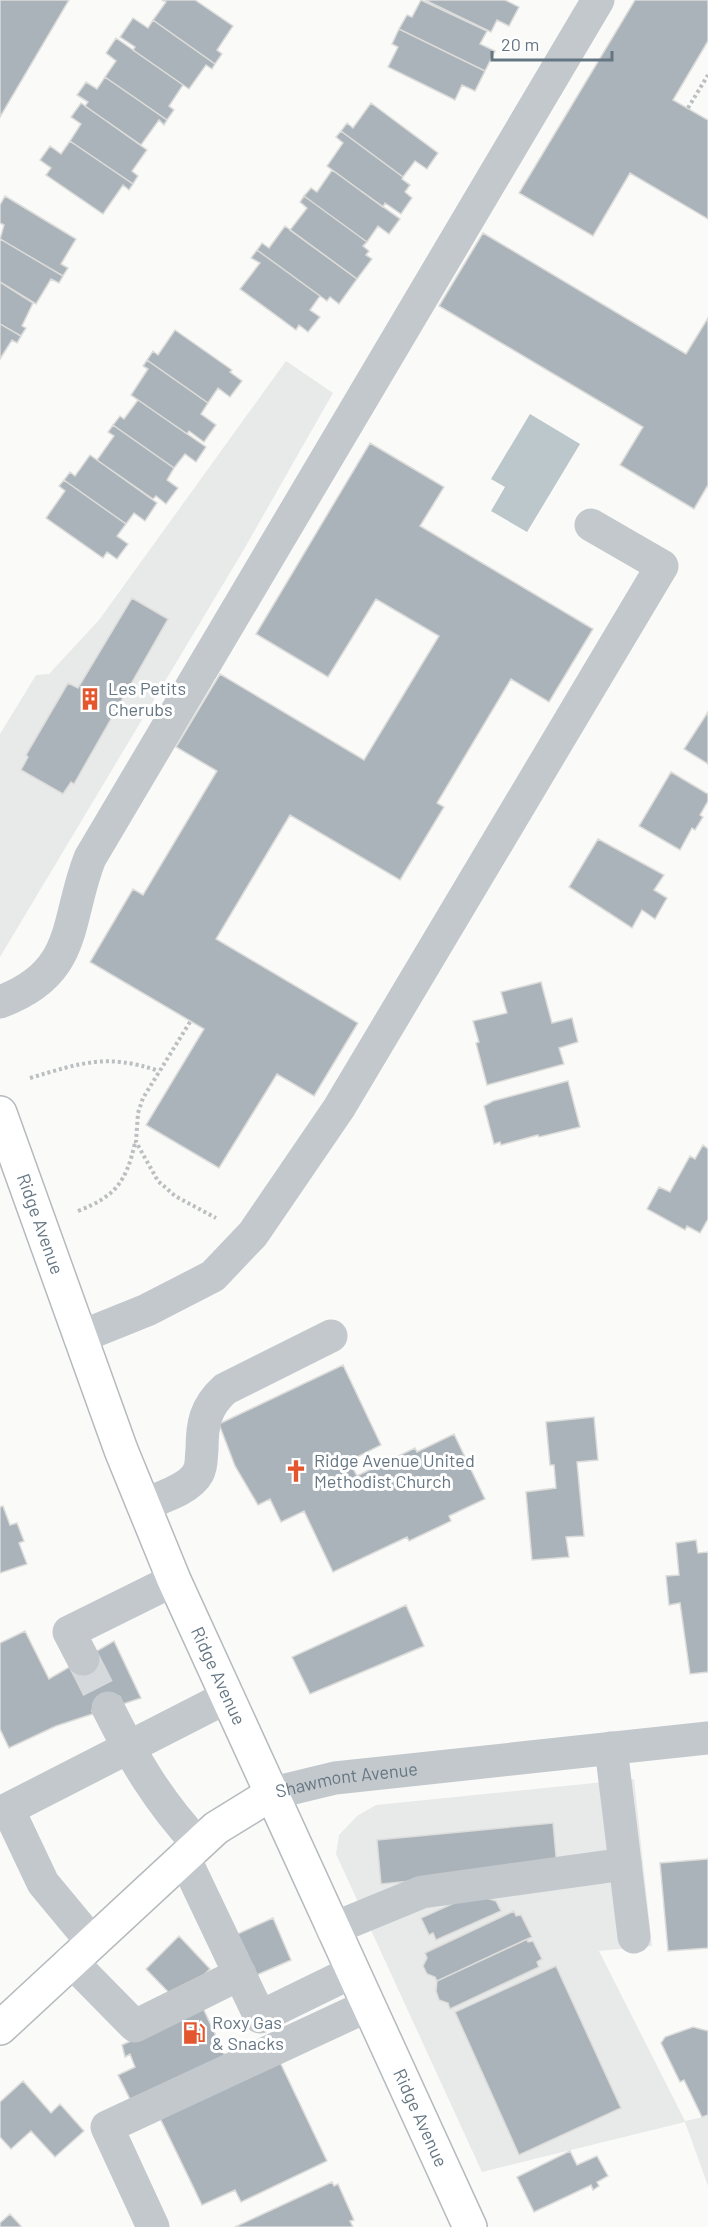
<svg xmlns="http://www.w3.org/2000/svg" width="708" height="2227" viewBox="0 0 708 2227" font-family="Barlow,sans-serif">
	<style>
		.built { fill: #e8e9e9 }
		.water { fill: #bbc7cb }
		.building { fill: #aab3b9; stroke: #dcdcda; stroke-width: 1.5 }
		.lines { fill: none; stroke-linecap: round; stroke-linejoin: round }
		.minor-tunnel { stroke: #d5d9db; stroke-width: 33; stroke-dasharray: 33 16; stroke-linecap: butt }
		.major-casing { stroke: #b5babe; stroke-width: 36 }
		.path { stroke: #bbbfc2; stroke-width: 4; stroke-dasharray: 3 3; stroke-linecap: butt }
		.minor { stroke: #c3c8cc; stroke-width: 33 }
		.major { stroke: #fff; stroke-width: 33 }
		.labels { text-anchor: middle; stroke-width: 6; stroke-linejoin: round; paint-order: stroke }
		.poi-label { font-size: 18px; fill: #657683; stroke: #fff; text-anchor: start }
		.street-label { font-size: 18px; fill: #657683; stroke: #fff }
	</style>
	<rect width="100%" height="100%" fill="#fafaf8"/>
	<!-- built -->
	<path class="built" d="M286,361L333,393L243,551L0,957V734L36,675L49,674L99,620Z
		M634,1779L652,1946L599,1951L685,2121L708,2116V2186L685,2122L482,2172L336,1854L339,1835L357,1816L376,1805Z"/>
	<!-- water -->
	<path class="water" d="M530,414L580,444L527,532L491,511L505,487L491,479Z"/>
	<!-- building -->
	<path class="building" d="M0,0H69L0,117Z
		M162,0H195L233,26L217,50L222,54L215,64L153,20L166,2Z
		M421,0L487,31L480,44L495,51L485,71L399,29L407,15L412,17Z
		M425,0H505L519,7L509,26L497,20L491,32Z
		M635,0H708V41L673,100L708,120V219L630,173L593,236L519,193Z
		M133,18L148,28L153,20L215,64L212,69L206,65L189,89L133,50L135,47L120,37Z
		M399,29L485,71L475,91L462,85L455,100L388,67L398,47L392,44Z
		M116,38L183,85L169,106L174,110L167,120L105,77L116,61L106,53Z
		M105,77L167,120L164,125L159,120L141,145L85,106L88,102L77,95L86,82L97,89Z
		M81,103L147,150L132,171L138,176L133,184L70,141L81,124L71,117Z
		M371,103L438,153L427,169L415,161L403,177L341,131L347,123L353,128Z
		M341,131L403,177L402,179L410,185L405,192L412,198L401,214L385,203L383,207L327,166L343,143L336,137Z
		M70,141L133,184L129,190L123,185L103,214L46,175L51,168L40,160L50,146L61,154Z
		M332,170L400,219L389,234L378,226L367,242L304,196L311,188L317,192Z
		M5,196L76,239L61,264L68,268L63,276L0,239L4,225L0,223V205Z
		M304,196L367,242L363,246L369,251L366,255L372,259L357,279L290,230L307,208L300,202Z
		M285,226L357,279L339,304L330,297L327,301L257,250L262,243L269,248Z
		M483,233L686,354L708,318V485L694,509L620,465L643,427L439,306Z
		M0,239L63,276L59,283L51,279L36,304L0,282Z
		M257,250L320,296L310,310L320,317L308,332L299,325L296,330L240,289L260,263L251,258Z
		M0,282L33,303L22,326L26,328L21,336L0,324Z
		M0,324L21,336L17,343L12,340L0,359Z
		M175,330L232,370L230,372L242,381L230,397L218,388L208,403L147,360L153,351L158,355Z
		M147,360L208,403L201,414L216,425L204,442L189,431L187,434L131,395L148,369L143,366Z
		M138,400L206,447L196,462L185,454L174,468L113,425L120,416L124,419Z
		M113,425L174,468L167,480L178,488L166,504L156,496L153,499L97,460L114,436L108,432Z
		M370,443L444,487L420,526L593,629L549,702L511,679L437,803L444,807L400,880L290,815L216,939L358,1023L314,1096L277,1074L219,1168L146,1125L204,1029L90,962L133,889L143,895L217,771L176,747L220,674L364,760L439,636L376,599L328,677L256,634Z
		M90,455L157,503L145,521L134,513L126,524L64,480L70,472L75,476Z
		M64,480L126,524L117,536L128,544L117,559L107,552L103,558L46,518L65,491L59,486Z
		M132,598L168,619L74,784L71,782L63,794L21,770L28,757L26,755L68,683L78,688Z
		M708,712V764L684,749Z
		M671,772L708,794V801L700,815L703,817L695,830L692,828L680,850L639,826Z
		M598,839L664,875L654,890L667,898L655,919L642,910L632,928L569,887Z
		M541,982L552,1023L572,1018L578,1042L559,1048L564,1064L487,1085L476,1043L479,1042L473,1021L507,1013L501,992Z
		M568,1081L580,1127L539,1137L538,1135L501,1145L500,1142L494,1144L484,1106L493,1101Z
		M703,1145L708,1149V1219L700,1233L687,1226L685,1230L647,1209L659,1187L670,1192L690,1156L695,1159Z
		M343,1365L381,1445L349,1461L357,1476L415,1448L417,1452L454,1434L485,1499L449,1516L451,1521L409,1541L407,1537L333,1572L304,1511L281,1522L270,1499L258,1505L235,1466L219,1424Z
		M594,1417L598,1460L577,1462L584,1536L566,1537L569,1557L532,1560L526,1492L556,1488L554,1465H550L546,1422Z
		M3,1506L10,1525L17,1523L24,1541L19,1543L27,1564L0,1573V1507Z
		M696,1540L698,1553L708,1552V1672L690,1674L680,1603L669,1605L666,1576L679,1575L676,1543Z
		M406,1605L424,1646L310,1694L292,1657Z
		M25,1631L49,1679L114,1641L141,1698L56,1726L9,1748L0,1729V1643Z
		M553,1823L557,1867L381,1884L377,1840Z
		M708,1859V1948L668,1951L660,1863Z
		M474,1894L496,1901L501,1911L436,1940L433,1933L429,1935L421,1918Z
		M514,1911L516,1916L521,1915L532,1937L437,1981L435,1977L427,1974L423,1966L427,1958L425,1953Z
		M273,1918L291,1960L252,1977L233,1936Z
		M179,1936L210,1969L177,2001L146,1969Z
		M527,1939L528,1942L533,1941L542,1959L537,1962L539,1967L450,2009L448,2003L439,2000L436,1991L437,1981Z
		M556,1966L621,2108L519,2155L455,2012Z
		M203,2008L226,2058L131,2101L118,2075L135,2067L130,2054L125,2057L122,2045Z
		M693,2027L708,2031V2115L702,2117L684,2080L680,2082L661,2043L665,2037Z
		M278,2058L327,2161L241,2202L235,2190L202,2205L158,2114Z
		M23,2081L51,2113L60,2104L84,2131L55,2157L31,2131L11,2149L0,2137V2102Z
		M570,2151L577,2165L597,2156L608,2176L597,2182L599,2186L593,2190L591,2185L534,2212L517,2177Z
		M332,2182L334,2186L338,2184L354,2220L350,2221L353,2227H235Z
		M10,2214L21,2226V2227H0V2223Z"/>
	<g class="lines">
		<!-- minor-tunnel -->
		<path class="minor-tunnel" d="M83,1659L108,1708"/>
		<!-- major casing -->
		<g class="major-casing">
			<g id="major">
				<path id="s2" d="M0,1113L121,1450L174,1580L470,2227"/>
				<path d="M0,2028L216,1828L273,1793"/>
			</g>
		</g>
		<!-- path -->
		<path class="path" d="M688,108L708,75
			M190,1022L143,1098L138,1113L136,1142L158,1181L175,1196L216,1218
			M30,1078C81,1063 106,1053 159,1071
			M78,1211C116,1196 126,1182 135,1143"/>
		<!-- minor -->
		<g class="minor">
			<path d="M0,1002C79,973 65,921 90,858L598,0"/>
			<path d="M80,1337L147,1310L213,1276L253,1234L339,1108L662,566L591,525"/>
			<path d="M143,1505C159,1498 189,1490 198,1473C202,1466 201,1457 202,1450C202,1424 205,1407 225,1389L331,1336"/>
			<path d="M83,1659L69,1632L174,1580"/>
			<path d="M108,1708C134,1760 158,1801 198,1844"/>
			<path d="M611,1748L634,1937"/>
			<path id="s1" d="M273,1793L335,1778L708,1738"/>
			<path d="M184,1857L260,2017L352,1972"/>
			<path d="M332,1929L422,1892L625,1864"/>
			<path d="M92,1942L43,1883L8,1809L227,1697"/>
			<path d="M71,1961L135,2026L240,1974"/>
			<path d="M153,2227L107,2127L367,2006"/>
		</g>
		<!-- major -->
		<use href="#major" class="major"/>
	</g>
	<!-- icons -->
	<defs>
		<g id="building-bare" transform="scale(1.8)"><path d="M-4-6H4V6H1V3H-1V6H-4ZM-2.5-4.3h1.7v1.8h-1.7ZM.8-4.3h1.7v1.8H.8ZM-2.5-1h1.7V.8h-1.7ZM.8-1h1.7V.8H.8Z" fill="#e4572e" stroke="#fff" stroke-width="2.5" paint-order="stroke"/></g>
		<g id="church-bare" transform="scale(1.8)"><path d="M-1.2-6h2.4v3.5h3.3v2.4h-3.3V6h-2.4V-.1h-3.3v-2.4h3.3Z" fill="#e4572e" stroke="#fff" stroke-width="2.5" paint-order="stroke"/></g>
		<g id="fuel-bare" transform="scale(1.8)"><path d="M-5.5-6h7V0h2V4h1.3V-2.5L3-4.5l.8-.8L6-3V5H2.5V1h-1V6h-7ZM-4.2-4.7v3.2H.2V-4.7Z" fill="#e4572e" stroke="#fff" stroke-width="2.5" paint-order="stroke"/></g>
	</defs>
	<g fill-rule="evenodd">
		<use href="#building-bare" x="90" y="699"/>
		<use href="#church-bare" x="296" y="1471"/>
		<use href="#fuel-bare" x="194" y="2033"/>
	</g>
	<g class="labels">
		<!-- poi labels -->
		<g class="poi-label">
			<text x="108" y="695">Les Petits<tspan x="108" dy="21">Cherubs</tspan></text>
			<text x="314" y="1467">Ridge Avenue United<tspan x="314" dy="21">Methodist Church</tspan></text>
			<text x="212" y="2029">Roxy Gas<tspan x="212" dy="21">&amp; Snacks</tspan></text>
		</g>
		<!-- street labels -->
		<g class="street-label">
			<text dy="6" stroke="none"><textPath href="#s2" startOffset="118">Ridge Avenue</textPath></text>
			<text dy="6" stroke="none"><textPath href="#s2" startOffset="604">Ridge Avenue</textPath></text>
			<text dy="6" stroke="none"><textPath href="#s1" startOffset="75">Shawmont Avenue</textPath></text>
			<text dy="6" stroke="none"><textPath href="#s2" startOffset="1090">Ridge Avenue</textPath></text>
		</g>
	</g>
	<!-- scale -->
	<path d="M492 51v9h120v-9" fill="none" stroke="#657683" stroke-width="3"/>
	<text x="501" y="51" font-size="18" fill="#657683" stroke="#ffffff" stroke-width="4.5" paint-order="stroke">20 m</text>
</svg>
